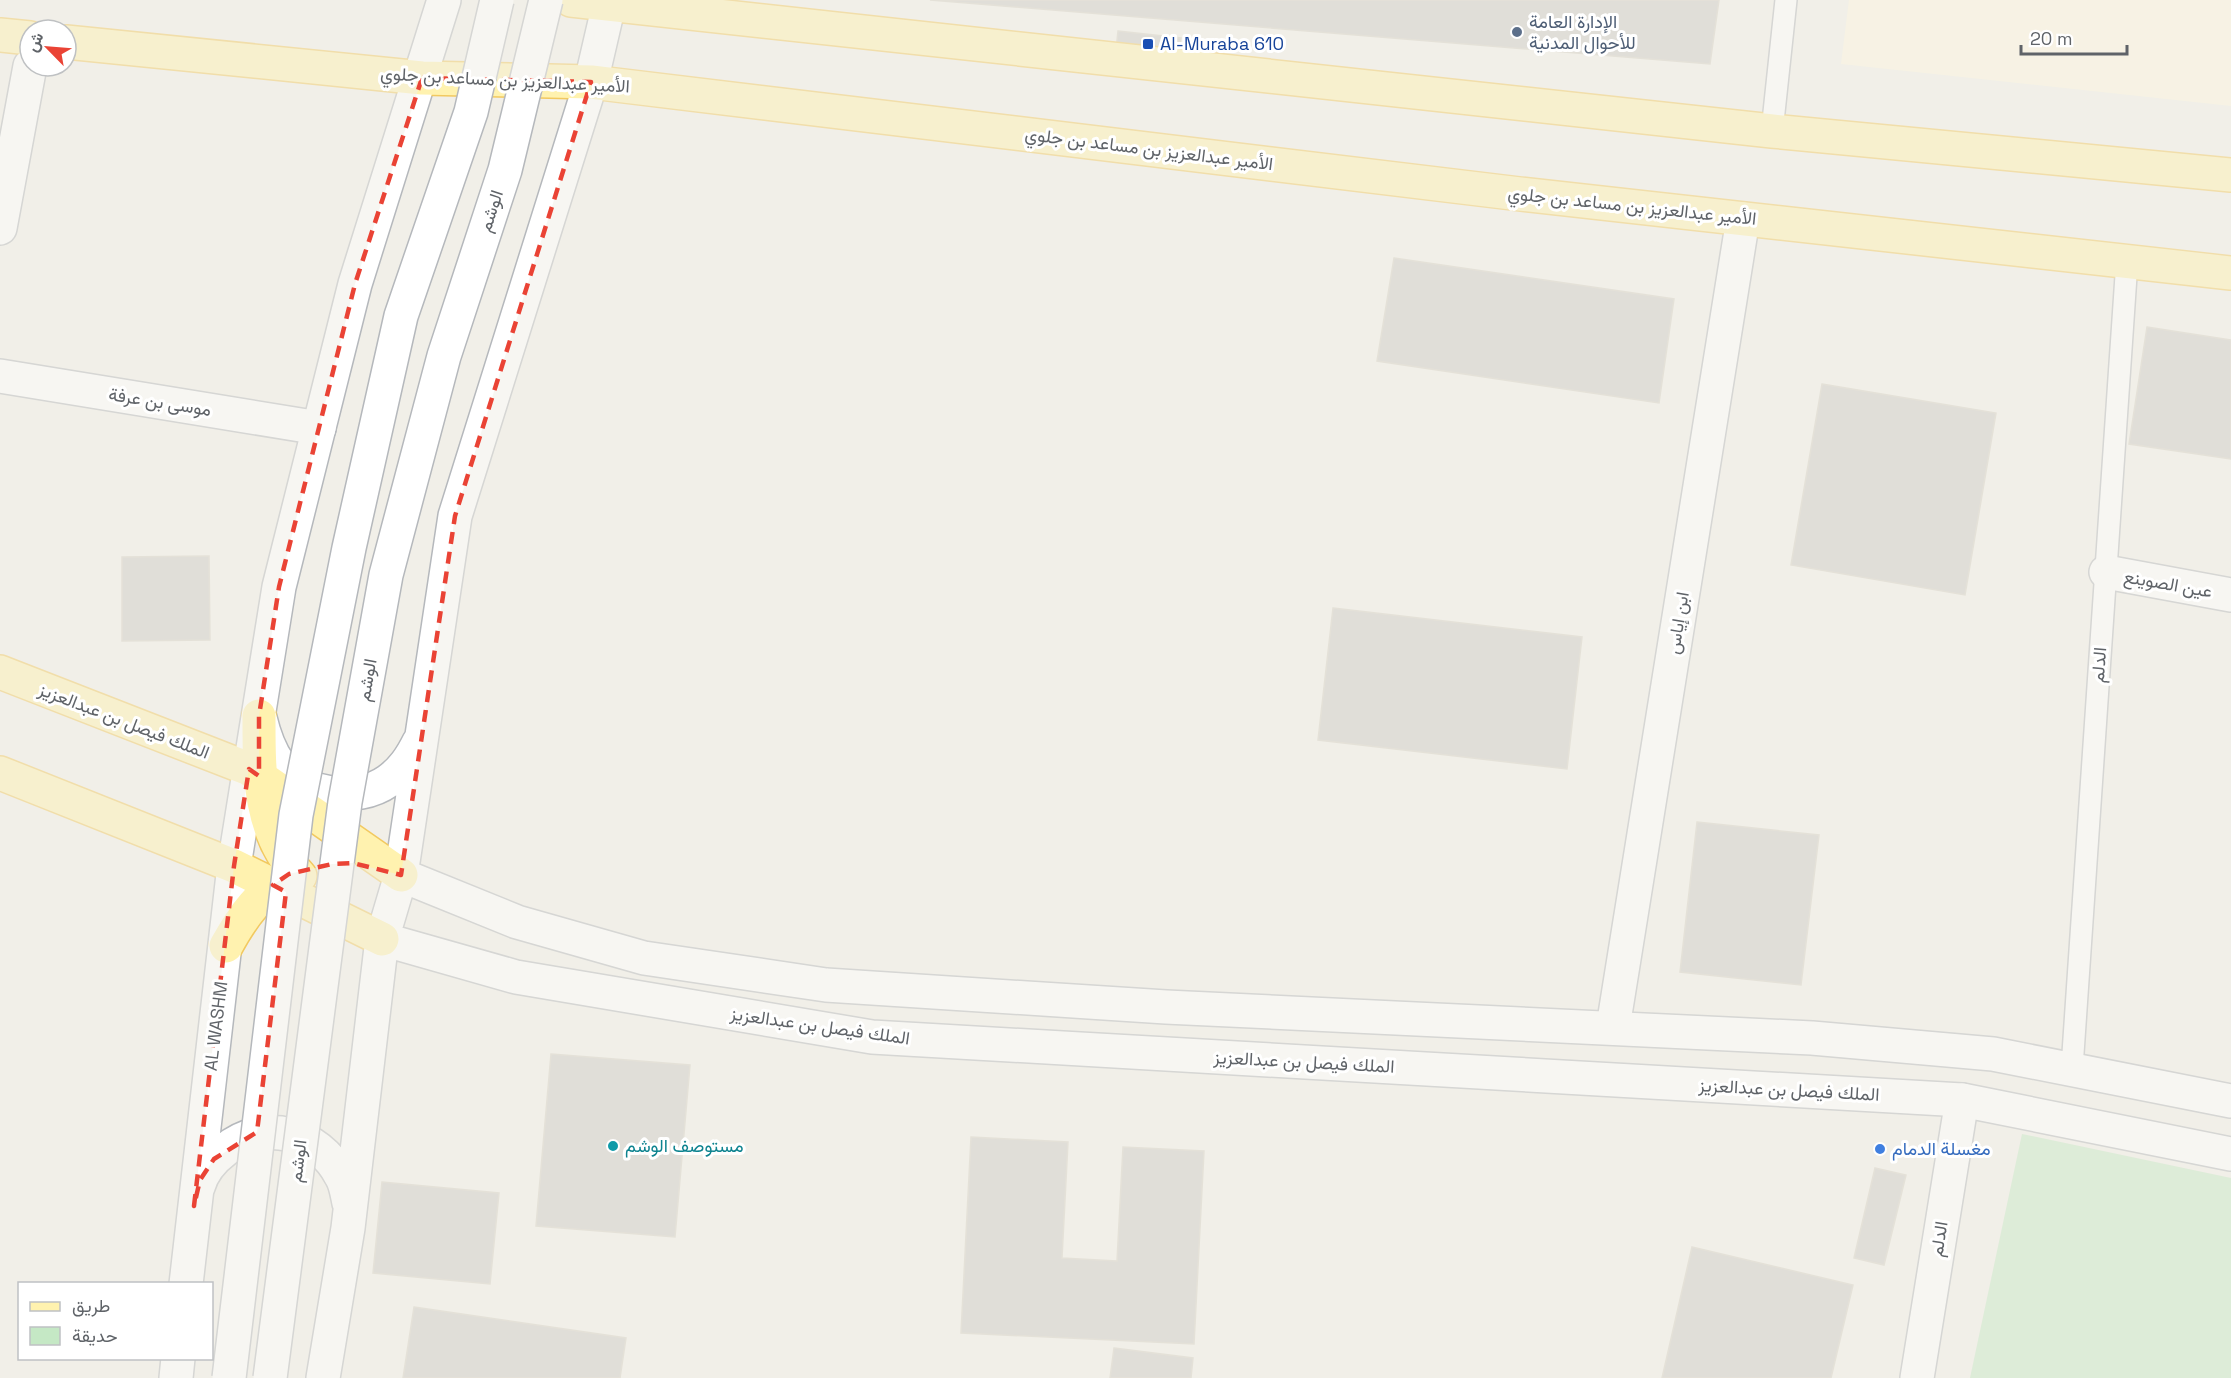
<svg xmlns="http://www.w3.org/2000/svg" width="2231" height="1378" viewBox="0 0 2231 1378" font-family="'Space Grotesk',Vazirmatn,sans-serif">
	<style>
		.commercial { fill: #fef7e0 }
		.green { fill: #c5e8c5 }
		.building { fill: #cccac5; stroke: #d6d1c6; stroke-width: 1.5 }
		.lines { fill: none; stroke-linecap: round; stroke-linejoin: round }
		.service-casing { stroke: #b5b8bc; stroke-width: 24 }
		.minor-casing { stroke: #b5b8bc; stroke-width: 36 }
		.tertiary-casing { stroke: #b5b8bc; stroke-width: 36 }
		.primary-casing { stroke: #f2c960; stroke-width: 36 }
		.service { stroke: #fff; stroke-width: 21 }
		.minor { stroke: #fff; stroke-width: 33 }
		.tertiary { stroke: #fff; stroke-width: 33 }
		.primary { stroke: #fff2af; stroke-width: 33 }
		.tertiary-bridge-casing { stroke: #b5b8bc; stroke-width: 36; stroke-linecap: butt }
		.tertiary-bridge { stroke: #fff; stroke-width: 33 }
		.marked { fill: none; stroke: #ea4335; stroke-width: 4.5; stroke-dasharray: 12 8; stroke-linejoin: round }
		.service-dot { fill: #5c6f8a; stroke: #fff; stroke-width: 2 }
		.transit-dot { fill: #1a4fb4; stroke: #fff; stroke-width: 2 }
		.culture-dot { fill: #0f9aa8; stroke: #fff; stroke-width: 2 }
		.shop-dot { fill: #3f7fe0; stroke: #fff; stroke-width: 2 }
		.labels { text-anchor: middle; stroke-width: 6; stroke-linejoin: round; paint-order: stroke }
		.service-label { font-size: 18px; fill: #4e5e75; stroke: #fff; text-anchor: start }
		.transit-label { font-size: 18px; fill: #164399; stroke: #fff; text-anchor: start }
		.street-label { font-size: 18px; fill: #5f6368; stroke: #fff }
		.culture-label { font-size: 18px; fill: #0d838f; stroke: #fff; text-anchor: start }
		.shop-label { font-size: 18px; fill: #366cbe; stroke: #fff; text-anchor: start }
	</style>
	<rect width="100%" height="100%" fill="#f1efe8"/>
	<!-- commercial -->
	<path class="commercial" d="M1849,0H2231V106L1841,64Z"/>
	<!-- green -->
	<path class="green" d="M2022,1134L2231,1178V1378H1970Z"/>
	<!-- building -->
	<path class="building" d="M930,0H1719L1710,64Z
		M1118,31L1181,38L1178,56L1116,50Z
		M1394,258L1674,299L1659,403L1377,361Z
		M2147,327L2231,340V459L2129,444Z
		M1822,384L1996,413L1965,595L1791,565Z
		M209,556L210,640L122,641V557Z
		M1333,608L1582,637L1567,769L1318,740Z
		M1697,822L1819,835L1801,985L1680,972Z
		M551,1054L690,1065L675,1237L536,1226Z
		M971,1137L1068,1142L1062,1258L1117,1261L1123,1147L1204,1151L1194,1344L961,1333Z
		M1875,1168L1906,1175L1884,1265L1854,1258Z
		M382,1182L499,1193L490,1284L373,1273Z
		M1692,1247L1853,1285L1831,1378H1662Z
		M414,1307L626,1338L620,1378H403Z
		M1114,1348L1193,1358L1191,1378H1110Z"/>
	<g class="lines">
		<!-- service casing -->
		<g class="service-casing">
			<path id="service" d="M1772,131L1786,0
				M2072,1068L2127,261"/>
		</g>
		<!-- minor casing -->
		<g class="minor-casing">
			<path id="minor" d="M0,228L30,66
				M0,376L319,428
				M2106,572L2231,595
				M1613,1027L1743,219
				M1917,1378L1962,1100"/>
		</g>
		<!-- tertiary casing -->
		<g class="tertiary-casing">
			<path id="tertiary" d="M260,718C264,735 269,750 279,764C302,796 357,803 388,781C403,770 411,758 419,742
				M401,875L517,922L644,958L826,985L1166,1007L1812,1038L1993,1054L2231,1101
				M382,939L516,977L872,1037L1962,1100L2231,1154
				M198,1187C202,1172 213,1159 225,1150C264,1118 318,1132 341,1176C346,1184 347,1194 349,1203
				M186,1284L234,866L279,587L355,284L444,0
				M176,1378L178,1358
				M323,1378L348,1228L382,939L401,875L455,516L591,82L610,0"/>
		</g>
		<!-- primary casing -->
		<g class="primary-casing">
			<path id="primary" d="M571,0L1772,131L2231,175
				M0,35L30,38
				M66,42L422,78L591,82L1520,194L2231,273
				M0,672L249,769L401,875
				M259,716C259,771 258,833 300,876
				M0,773L234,866L382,939
				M226,946C243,915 260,892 291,875"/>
		</g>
		<!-- service -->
		<use href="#service" class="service"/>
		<!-- minor -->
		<use href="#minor" class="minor"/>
		<!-- tertiary -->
		<use href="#tertiary" class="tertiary"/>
		<!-- primary -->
		<use href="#primary" class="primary"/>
		<!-- tertiary-bridge casing -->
		<g class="tertiary-bridge-casing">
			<path id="tertiary-bridge" d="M229,1378L296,815L349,548L401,316L471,112L497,0
				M270,1378L345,802L386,575L444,356L505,170L546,0"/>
		</g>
		<!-- tertiary-bridge -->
		<use href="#tertiary-bridge" class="tertiary-bridge"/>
	</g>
	<!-- marked area -->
	<path d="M0 0H2231V1378H0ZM422,78L591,82L455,516L401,875L353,863L332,864L289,874L273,885L286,892L257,1132L214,1159L200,1180L194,1206L234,866L249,769L259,776V716L279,587L355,284Z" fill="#f1efe8" fill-opacity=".55" fill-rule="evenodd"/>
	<path class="marked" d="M422,78L591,82L455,516L401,875L353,863L332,864L289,874L273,885L286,892L257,1132L214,1159L200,1180L194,1206L234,866L249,769L259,776V716L279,587L355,284Z"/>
	<!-- markers -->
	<circle class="service-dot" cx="1517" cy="32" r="6"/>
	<rect class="transit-dot" x="1142" y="38" width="12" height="12" rx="3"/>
	<circle class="culture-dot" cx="613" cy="1146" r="6"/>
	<circle class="shop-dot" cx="1880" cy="1149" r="6"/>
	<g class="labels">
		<!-- service labels -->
		<g class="service-label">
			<text x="1529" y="28">الإدارة العامة<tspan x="1529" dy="21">للأحوال المدنية</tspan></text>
		</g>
		<!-- transit labels -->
		<g class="transit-label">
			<text x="1160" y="50">Al-Muraba 610</text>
		</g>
		<!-- street labels -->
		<g class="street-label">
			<text transform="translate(505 80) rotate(3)" y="6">الأمير عبدالعزيز بن مساعد بن جلوي</text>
			<text transform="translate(1149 149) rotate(7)" y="6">الأمير عبدالعزيز بن مساعد بن جلوي</text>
			<text transform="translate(1632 206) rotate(6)" y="6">الأمير عبدالعزيز بن مساعد بن جلوي</text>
			<text transform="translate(491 211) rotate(-72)" y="6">الوشم</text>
			<text transform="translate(160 402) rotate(9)" y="6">موسى بن عرفة</text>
			<text transform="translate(2168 584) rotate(10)" y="6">عين الصوينع</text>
			<text transform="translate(1678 623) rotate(-81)" y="6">ابن إياس</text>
			<text transform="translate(2099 665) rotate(-86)" y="6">الدلم</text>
			<text transform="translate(367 680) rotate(-80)" y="6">الوشم</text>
			<text transform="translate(124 721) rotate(21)" y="6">الملك فيصل بن عبدالعزيز</text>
			<text transform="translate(216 1026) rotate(-83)" y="6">AL WASHM</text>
			<text transform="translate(820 1026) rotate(8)" y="6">الملك فيصل بن عبدالعزيز</text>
			<text transform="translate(1304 1062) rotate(3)" y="6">الملك فيصل بن عبدالعزيز</text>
			<text transform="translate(1789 1090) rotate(3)" y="6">الملك فيصل بن عبدالعزيز</text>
			<text transform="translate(298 1161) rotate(-83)" y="6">الوشم</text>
			<text transform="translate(1939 1239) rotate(-81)" y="6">الدلم</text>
		</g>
		<!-- culture labels -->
		<g class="culture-label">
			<text x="625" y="1152">مستوصف الوشم</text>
		</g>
		<!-- shop labels -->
		<g class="shop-label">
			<text x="1892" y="1155">مغسلة الدمام</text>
		</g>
	</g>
	<!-- legend -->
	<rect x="18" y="1282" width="195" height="78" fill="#ffffff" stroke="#bfc1c3" stroke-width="1.5"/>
	<rect x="30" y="1302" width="30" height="9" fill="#fff2af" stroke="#bfc1c3" stroke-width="1.5"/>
	<text x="72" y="1312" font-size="18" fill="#5f6368">طريق</text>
	<rect x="30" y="1327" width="30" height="18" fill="#c5e8c5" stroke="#bfc1c3" stroke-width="1.5"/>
	<text x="72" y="1342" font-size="18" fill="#5f6368">حديقة</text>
	<!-- north arrow -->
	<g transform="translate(48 48) rotate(295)"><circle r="28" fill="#ffffff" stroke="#bfc1c3" stroke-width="1.5"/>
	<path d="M0-4.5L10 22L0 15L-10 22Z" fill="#ea4335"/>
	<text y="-9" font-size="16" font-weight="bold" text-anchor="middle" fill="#5f6368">ش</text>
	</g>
	<!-- scale -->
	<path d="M2021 45v9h106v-9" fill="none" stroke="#5f6368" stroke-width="3"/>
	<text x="2030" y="45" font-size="18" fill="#5f6368" stroke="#ffffff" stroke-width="4.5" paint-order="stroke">20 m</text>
</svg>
